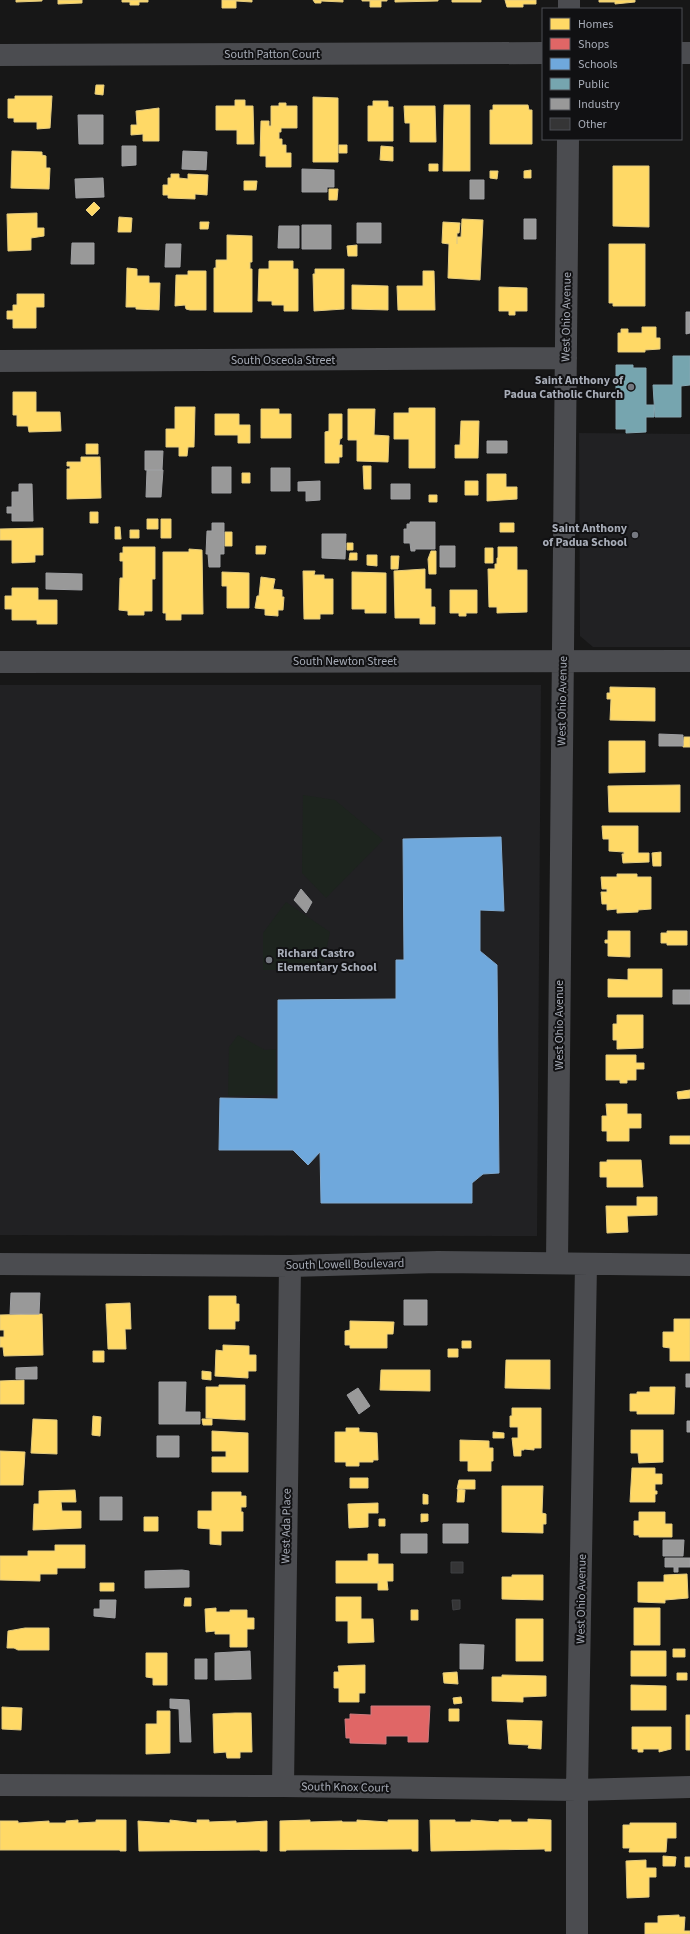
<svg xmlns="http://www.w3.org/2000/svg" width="690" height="1934" viewBox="0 0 690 1934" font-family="'Source Sans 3',sans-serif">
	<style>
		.built { fill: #212123 }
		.green { fill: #1d241e }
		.homes { fill: #ffd966; stroke: #e5cc7f }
		.shops { fill: #e06666; stroke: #cf7b7f }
		.schools { fill: #6fa8dc; stroke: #80aad1 }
		.public { fill: #76a5af; stroke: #85a7b2 }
		.industry { fill: #999; stroke: #9e9fa2 }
		.building { fill: #353536; stroke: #3f4043 }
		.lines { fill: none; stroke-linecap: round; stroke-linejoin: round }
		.minor { stroke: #4b4c50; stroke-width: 22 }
		.poi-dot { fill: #757880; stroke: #111113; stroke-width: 1.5 }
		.labels { text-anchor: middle; stroke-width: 4; stroke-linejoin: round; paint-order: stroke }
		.street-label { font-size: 12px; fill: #a8adb8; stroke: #111113 }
		.poi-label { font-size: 12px; font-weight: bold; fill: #a8adb8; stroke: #111113; text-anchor: end }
	</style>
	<rect width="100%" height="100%" fill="#171717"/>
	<!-- built -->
	<path class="built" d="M579,433L690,434V647H593L580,636Z
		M0,685H541L537,1236L0,1235Z"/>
	<!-- green -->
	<path class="green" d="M303,795L335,800L383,840L326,898L302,873Z
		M286,902L330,932L322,970H263V933Z
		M238,1035L265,1050L276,1049V1095L228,1096L229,1047Z"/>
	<!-- homes -->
	<path class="homes" d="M16,0H42V1L16,2Z
		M58,0H82V3L58,4Z
		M122,0H148V2H139V5H130V2H122Z
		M222,0H252V2L236,1V8H222Z
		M313,0H343V2L321,1V3H315Z
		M362,0H387V1H381V7H370V1H362Z
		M395,0H438V1L395,2Z
		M452,0H481V2H452Z
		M505,0H536V4H523V7H507Z
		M599,0H635V2L615,4V2H599Z
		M96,85H104L103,95L95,94Z
		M15,96H52L50,128L37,129V122H14V118H8V99H15Z
		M313,97L338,98V162H313Z
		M235,100H245V106H253L254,144H237V130H216V106H235Z
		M373,101H388V107H393V141H368V106H373Z
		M279,103H286V106H297V128H281V132H279V139H282V145H286V153H291V167H266V156H260L261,121H269V126H271V106H279Z
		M444,105H470V171H443Z
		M493,105H528L529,110H532V144H490V110H493Z
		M404,106H435L436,142H410V123H405Z
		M159,108V141H143V134L131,135V125H137L136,111Z
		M339,145H347V153H339Z
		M381,146L393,147V161L380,160Z
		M12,151L42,152V155L46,156V168H50L49,189L11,188Z
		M429,164H438V171H429Z
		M613,166H649V227L613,226Z
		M531,170V178H524V171Z
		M490,171H498L497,179L490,178Z
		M171,174H179V178L188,179V174L208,175L207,195L195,194V199L168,198V195H163V185H168V178H171Z
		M244,181H257L256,190H244Z
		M329,189H338L337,200H329Z
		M94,202L100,208L92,216L86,210Z
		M37,213V228H44V236L31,238V250L8,251L7,214Z
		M119,217L132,218L131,232H118Z
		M462,219L483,220L480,280L448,278L449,244L442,243L443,222L460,223L459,233H457V244V237H461Z
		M200,222H209L208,229H200Z
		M227,235L252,236V262H250V269H252V312H214V268H216V260H227Z
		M609,244H645V306H613V303H609Z
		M357,245V256H348L347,246Z
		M269,261H293V269H298V311H284V305H272V301H258L259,269H269Z
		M127,268L137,269V276H149V283H160L159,310L136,309V307H126Z
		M315,269H344V309L314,311L313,274H315Z
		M188,271H206V310H190L186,309L185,305L175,306L176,275H188Z
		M423,271H434L435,310H398L397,286H423Z
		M352,285L388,286V310L352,309Z
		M499,287L527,288V311H515V315H509V311H499Z
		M17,294H44V307H36V328H13V319H7V311H13V305H17Z
		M642,327H656V338H660V349L645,350V352H618V333H621V329H628V333H642Z
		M13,392H36V412H60L61,431L29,432L28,426H17V415H13Z
		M175,407H195L194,447H188L187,456H179V447H166V429H175Z
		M409,408H435V468H409V439H394V413H409Z
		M261,409H279V414H291V438H261Z
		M348,409H375L374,435L389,436L388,462L357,461V440H348Z
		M215,414H239V425H250V443H238V435H215Z
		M329,414H342V438L340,439L339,445H342V457H339V463H325V432L329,431Z
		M461,421H479L478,458H455V445H460Z
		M86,444H98V454H86Z
		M81,457H100L101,498L67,499V469H70V466H67V462H81Z
		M363,466H371V489H364Z
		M242,473H250V483H242Z
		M487,474H506V487H517V499L487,501Z
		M465,481H478V495H465Z
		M429,495H437V502H429Z
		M90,512H98V523H90Z
		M147,519H158V529H147Z
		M161,519H171V538H161Z
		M500,523H514V532H500Z
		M115,527H120L121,539H115Z
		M43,528V555H35V562L12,563V540H0V529Z
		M130,530H139V538H130Z
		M225,532H232V546H225Z
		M347,543H353V550H347Z
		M256,546H266L265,554H256Z
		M123,547H155V579H152V611H144V615H128V611L119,610L120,578H123V561H120V553H123Z
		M498,547H517V570H527V612L497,613V607H489L488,569H495V564H497V558H498Z
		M485,548H493V563H485Z
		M189,549L202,550L203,614H181V620H166V613H163V552H189Z
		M431,551H436V574H429L428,559Z
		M350,553H357V560H349Z
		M367,555H377V566L367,565Z
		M391,556H399L398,569H391Z
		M425,569V589H431V607H435V624H420V618H395L394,571Z
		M303,571H315L314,575H324V579H333V614H320V619H304Z
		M222,572L249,573V608H227V586H222Z
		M352,572L386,573V613H365V609H352Z
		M261,577L275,579L273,589L282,590V597H284L283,610H278V616L265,615V609L255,608L257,596H259Z
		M12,588H38V600H57V624H37V620H12V609H5V596H12Z
		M450,590H477V613H466V616H459V613H450Z
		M610,687L655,688V721L610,720L611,699H607V693H610Z
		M684,737H690V747H683Z
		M609,741H645V772L609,773Z
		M680,785V812H609L608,786Z
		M602,826H638V853H649V862L623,863L622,854H624V852L609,851V839H603Z
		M661,852V866H653L652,853Z
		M617,874H637V877H651V909L638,910V912L617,913V909L607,910V904H602L601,892H607V889H602L601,877H617Z
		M608,931H630V957L608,956V943H605V940H608Z
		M667,931H687V945H667V943H661V933H667Z
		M628,969H662V997H608V979L628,980Z
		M617,1015H643V1048L617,1049V1040H613V1024H617Z
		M606,1055H636V1063H644V1069H636V1080H627V1083H620V1080H606Z
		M690,1090V1098L678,1099L677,1092Z
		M606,1104H627V1114H641V1128H629V1141H607V1131H602V1116H607Z
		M670,1136H690V1144H670Z
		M607,1160H641L643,1187H607V1177H600V1162H607Z
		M637,1197H657V1215L627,1216L628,1232L607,1233L606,1206H637Z
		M209,1296H236V1304H239V1321H235V1329H209Z
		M130,1303L131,1329H125L126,1349H108L106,1304Z
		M42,1314L43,1355L4,1356L3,1347H0V1337H4V1330H0V1315Z
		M674,1319H690V1361H670V1348L663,1347V1332H674Z
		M350,1321L394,1322L393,1334H387V1348H350V1345H345V1331L350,1330Z
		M462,1341H471V1348H462Z
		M223,1345L249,1346V1355H256V1371H248V1378L215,1376L216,1350L223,1351Z
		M448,1349H458V1357H448Z
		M93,1351H104V1362H93Z
		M506,1360H550V1389L505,1388Z
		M381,1370H430V1391L380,1390Z
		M202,1371L211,1372V1380L202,1379Z
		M24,1380V1404H0V1381Z
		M219,1385H245V1420L206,1418V1387H219Z
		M650,1387H675L674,1414H637V1411H630V1394H637V1392H650Z
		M512,1408H541V1448H534V1450L524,1449V1450H521V1456H514L512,1438H518V1427H510V1416H512Z
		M93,1416L101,1417L100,1436L92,1435Z
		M33,1419L57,1420V1454L31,1453Z
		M202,1419H212V1425H203Z
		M346,1428H359V1432L377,1433L378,1460H373V1462H359V1466H346V1462H335V1432H346Z
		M631,1430H663V1462L639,1463L638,1453H631Z
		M212,1431L248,1433V1472H212V1457H226V1451H212Z
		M493,1432L504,1433V1438H493Z
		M460,1440L489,1441V1448H493V1461H491V1471H468V1461H460Z
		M0,1451L25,1452L23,1485H0Z
		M632,1468H655V1474H662V1484H655V1491H657V1494H655V1502H630Z
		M350,1478H368V1488H350Z
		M459,1480H475V1489H457Z
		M502,1486H543L542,1513L546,1514V1524H543V1533L502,1532Z
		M458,1489L465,1490L464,1502H457Z
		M75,1490L76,1502H61L62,1511H81V1528L33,1530L34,1504H39V1491Z
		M212,1492H241V1496H246V1507H241V1512H243V1531H221V1545L210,1544V1529L198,1528V1511H212Z
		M423,1494L428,1495V1504H423Z
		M378,1503V1513H368V1527L349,1528L348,1504Z
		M639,1512H665V1524H672V1537H639V1535H634V1521H639Z
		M421,1514H428V1521L421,1522Z
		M144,1517H158V1531H144Z
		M379,1519H385V1526H379Z
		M55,1545H85V1568H57V1574H40V1581L0,1580V1556H28V1551H55Z
		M368,1554H378V1564H393V1581H387L388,1590H378V1581V1583H336V1561H368Z
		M687,1574L688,1598L665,1600V1603L638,1602V1582H664V1575Z
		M512,1575H543V1600L502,1599V1577H512Z
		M100,1583H114V1591H100Z
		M336,1597H361V1619H373L374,1642L348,1643V1621H336Z
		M185,1598H191V1606H184Z
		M216,1608V1612H230V1610H247V1618H254V1629H247V1647H230V1634H215V1631L206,1632L205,1609Z
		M634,1608H660V1645H634Z
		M411,1610H418V1620H411Z
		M516,1619H543V1661H516Z
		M25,1628H49V1650H18L14,1648H7L8,1631Z
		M673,1649H685V1657H673Z
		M631,1651H666V1676H631Z
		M146,1653H167V1685H153V1678L146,1677Z
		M365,1665V1693H359V1702H339V1688H334V1672H339L338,1666Z
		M457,1672L458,1684L444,1683L443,1673Z
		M677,1673H687V1680H677Z
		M502,1675L546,1676V1696L523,1697V1702L492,1701V1677H502Z
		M631,1685L666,1686V1710H631Z
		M461,1697L462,1703L454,1704L453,1698Z
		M2,1707L22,1708L21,1730L2,1729Z
		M449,1709H459V1721H449Z
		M157,1711H170V1753L146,1754V1724H157Z
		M235,1713H251L252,1752H240V1758H227L226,1752L214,1753L213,1714Z
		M686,1715H690V1750H686Z
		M507,1720L542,1721L541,1749L528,1748L529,1745L509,1744Z
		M632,1727H671V1749L659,1752V1749H643V1752H638V1749H632Z
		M528,1819L551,1820V1851H545V1849L431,1851L430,1820H455V1822H471V1820L499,1822V1820H511V1822H528Z
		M78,1820V1823L96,1822V1820H126V1851H120V1850H0V1821H18V1823L49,1821V1823H66V1821Z
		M170,1820L197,1823V1820H209V1822L236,1821V1823L267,1821V1851H260V1850L139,1851L138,1821L170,1823Z
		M310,1820V1822L342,1821V1822H357V1820L388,1822V1820H418V1851H412V1849L286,1850V1851H280V1821Z
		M630,1823H676V1838H667L666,1852H629L630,1848H623V1825H630Z
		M663,1856L676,1857L675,1866H663Z
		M685,1857H690V1867H685Z
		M646,1860V1868H656V1877H649V1897L627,1898L626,1861Z
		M679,1915V1917H685L684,1931H690V1934H645V1923H658V1916Z"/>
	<!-- shops -->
	<path class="shops" d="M371,1706H430L428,1742H408V1736H386V1744L350,1743V1738H346L345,1719H350V1714L371,1715Z"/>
	<!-- schools -->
	<path class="schools" d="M501,837L504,911L480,910V951L497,965L499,1173L483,1174L472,1183V1203H321L320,1152L308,1165L293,1150H219L220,1098L278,1099V1000L396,999V960H404L403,839Z"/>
	<!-- public -->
	<path class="public" d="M673,356H690V385L681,386V417H655L653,385H673Z
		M616,365H633V368H646V405H654V417H646V432L626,433V429H616Z"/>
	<!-- industry -->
	<path class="industry" d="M78,115H103V144H79Z
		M122,146H136V165L122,166Z
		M183,151L207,152L206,170L182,169Z
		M302,169L334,170V187H327V192H302Z
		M103,178L104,197L76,198L75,179Z
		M470,180H484V199H470Z
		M524,219H536V239H524Z
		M357,223H381V243H357Z
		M302,225H331V249H302Z
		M279,226H299V248H278Z
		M72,243H94V264H71Z
		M166,244H181L180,267H165Z
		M686,312H690V333L686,334Z
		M487,441H507V453H487Z
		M145,451H163L162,470H145Z
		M212,467H231V493H212Z
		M271,468H290V491H271Z
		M147,470H163L161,497H146Z
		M320,481V500L306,501V491H298V482Z
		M19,484H32L33,521H12V513H7V507H12V492H19Z
		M391,484H410V499H391Z
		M410,522H435V549H415V551H411L410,543H404V529H407V524H410Z
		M212,523H224V554H220V567H209L208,554H206L207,531H212Z
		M322,534H346L345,559L322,558Z
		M440,546H455V567H440Z
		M46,573L82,574V590L46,589Z
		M659,734L683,735V746H659Z
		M301,889L312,902L306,913L294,900Z
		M673,990H690V1004H673Z
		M11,1293H40L39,1314H10Z
		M404,1300H427V1325H404Z
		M37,1367V1379H16V1368Z
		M686,1374H690V1387H686Z
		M159,1382H186L185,1412H200V1424H159Z
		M358,1388L370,1406L359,1414L347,1395Z
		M687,1421H690V1432H687Z
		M157,1436H179V1457H157Z
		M100,1497H122V1520H100Z
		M443,1524H468V1543H443Z
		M401,1534H427V1553H401Z
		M663,1540H684L683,1556H663Z
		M665,1558H690V1567H678V1572H674V1567H665Z
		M182,1570L189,1571V1587L145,1588V1571Z
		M100,1600H116L115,1618L94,1616V1609H100Z
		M460,1644L484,1645L483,1669H460Z
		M250,1651L251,1679L215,1680V1653Z
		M195,1659H207V1679H195Z
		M170,1699L189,1700L191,1742H180L179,1709L170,1708Z"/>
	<!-- building -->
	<path class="building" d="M451,1562H463V1573H451Z
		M452,1600H460V1609L453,1610Z"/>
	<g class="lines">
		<!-- minor -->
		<path class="minor" d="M569,9V0
			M681,53H690
			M0,55L543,53
			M0,361L566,358
			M0,662L690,661
			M557,1263L568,139
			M0,1264L290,1266L438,1262L690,1265
			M0,1785L283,1786L577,1790L690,1787
			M283,1786L290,1266
			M577,1934V1790L586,1264"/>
	</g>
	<!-- markers -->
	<g class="poi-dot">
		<circle cx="631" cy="387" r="4"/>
		<circle cx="635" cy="535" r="4"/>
		<circle cx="269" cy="960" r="4"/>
	</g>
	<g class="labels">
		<!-- street labels -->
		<g class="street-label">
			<text x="272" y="58">South Patton Court</text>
			<text transform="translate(566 317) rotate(-89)" y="4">West Ohio Avenue</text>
			<text x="283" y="364">South Osceola Street</text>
			<text x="345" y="665">South Newton Street</text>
			<text transform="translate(562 701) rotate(-89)" y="4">West Ohio Avenue</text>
			<text transform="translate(559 1025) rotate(-90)" y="4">West Ohio Avenue</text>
			<text transform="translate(345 1264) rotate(-1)" y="4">South Lowell Boulevard</text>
			<text transform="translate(286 1526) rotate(-89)" y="4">West Ada Place</text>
			<text transform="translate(581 1599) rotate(-89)" y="4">West Ohio Avenue</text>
			<text transform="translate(345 1787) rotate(1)" y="4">South Knox Court</text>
		</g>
		<!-- poi labels -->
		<g class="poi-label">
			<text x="623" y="384">Saint Anthony of<tspan x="623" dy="14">Padua Catholic Church</tspan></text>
			<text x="627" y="532">Saint Anthony<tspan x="627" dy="14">of Padua School</tspan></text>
			<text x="277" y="957" text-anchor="start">Richard Castro<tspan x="277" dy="14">Elementary School</tspan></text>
		</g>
	</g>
	<!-- legend -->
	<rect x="542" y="8" width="140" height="132" fill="#111113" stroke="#4d4f55"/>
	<rect x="550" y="18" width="20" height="12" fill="#ffd966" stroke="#4d4f55"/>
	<text x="578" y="28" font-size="12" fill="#a8adb8">Homes</text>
	<rect x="550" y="38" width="20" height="12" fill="#e06666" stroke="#4d4f55"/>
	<text x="578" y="48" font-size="12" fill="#a8adb8">Shops</text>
	<rect x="550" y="58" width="20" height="12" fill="#6fa8dc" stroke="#4d4f55"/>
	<text x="578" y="68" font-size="12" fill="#a8adb8">Schools</text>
	<rect x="550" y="78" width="20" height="12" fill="#76a5af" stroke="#4d4f55"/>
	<text x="578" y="88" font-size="12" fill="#a8adb8">Public</text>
	<rect x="550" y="98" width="20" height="12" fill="#999999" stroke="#4d4f55"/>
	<text x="578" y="108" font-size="12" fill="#a8adb8">Industry</text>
	<rect x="550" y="118" width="20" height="12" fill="#353536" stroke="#4d4f55"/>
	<text x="578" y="128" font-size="12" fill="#a8adb8">Other</text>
</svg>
